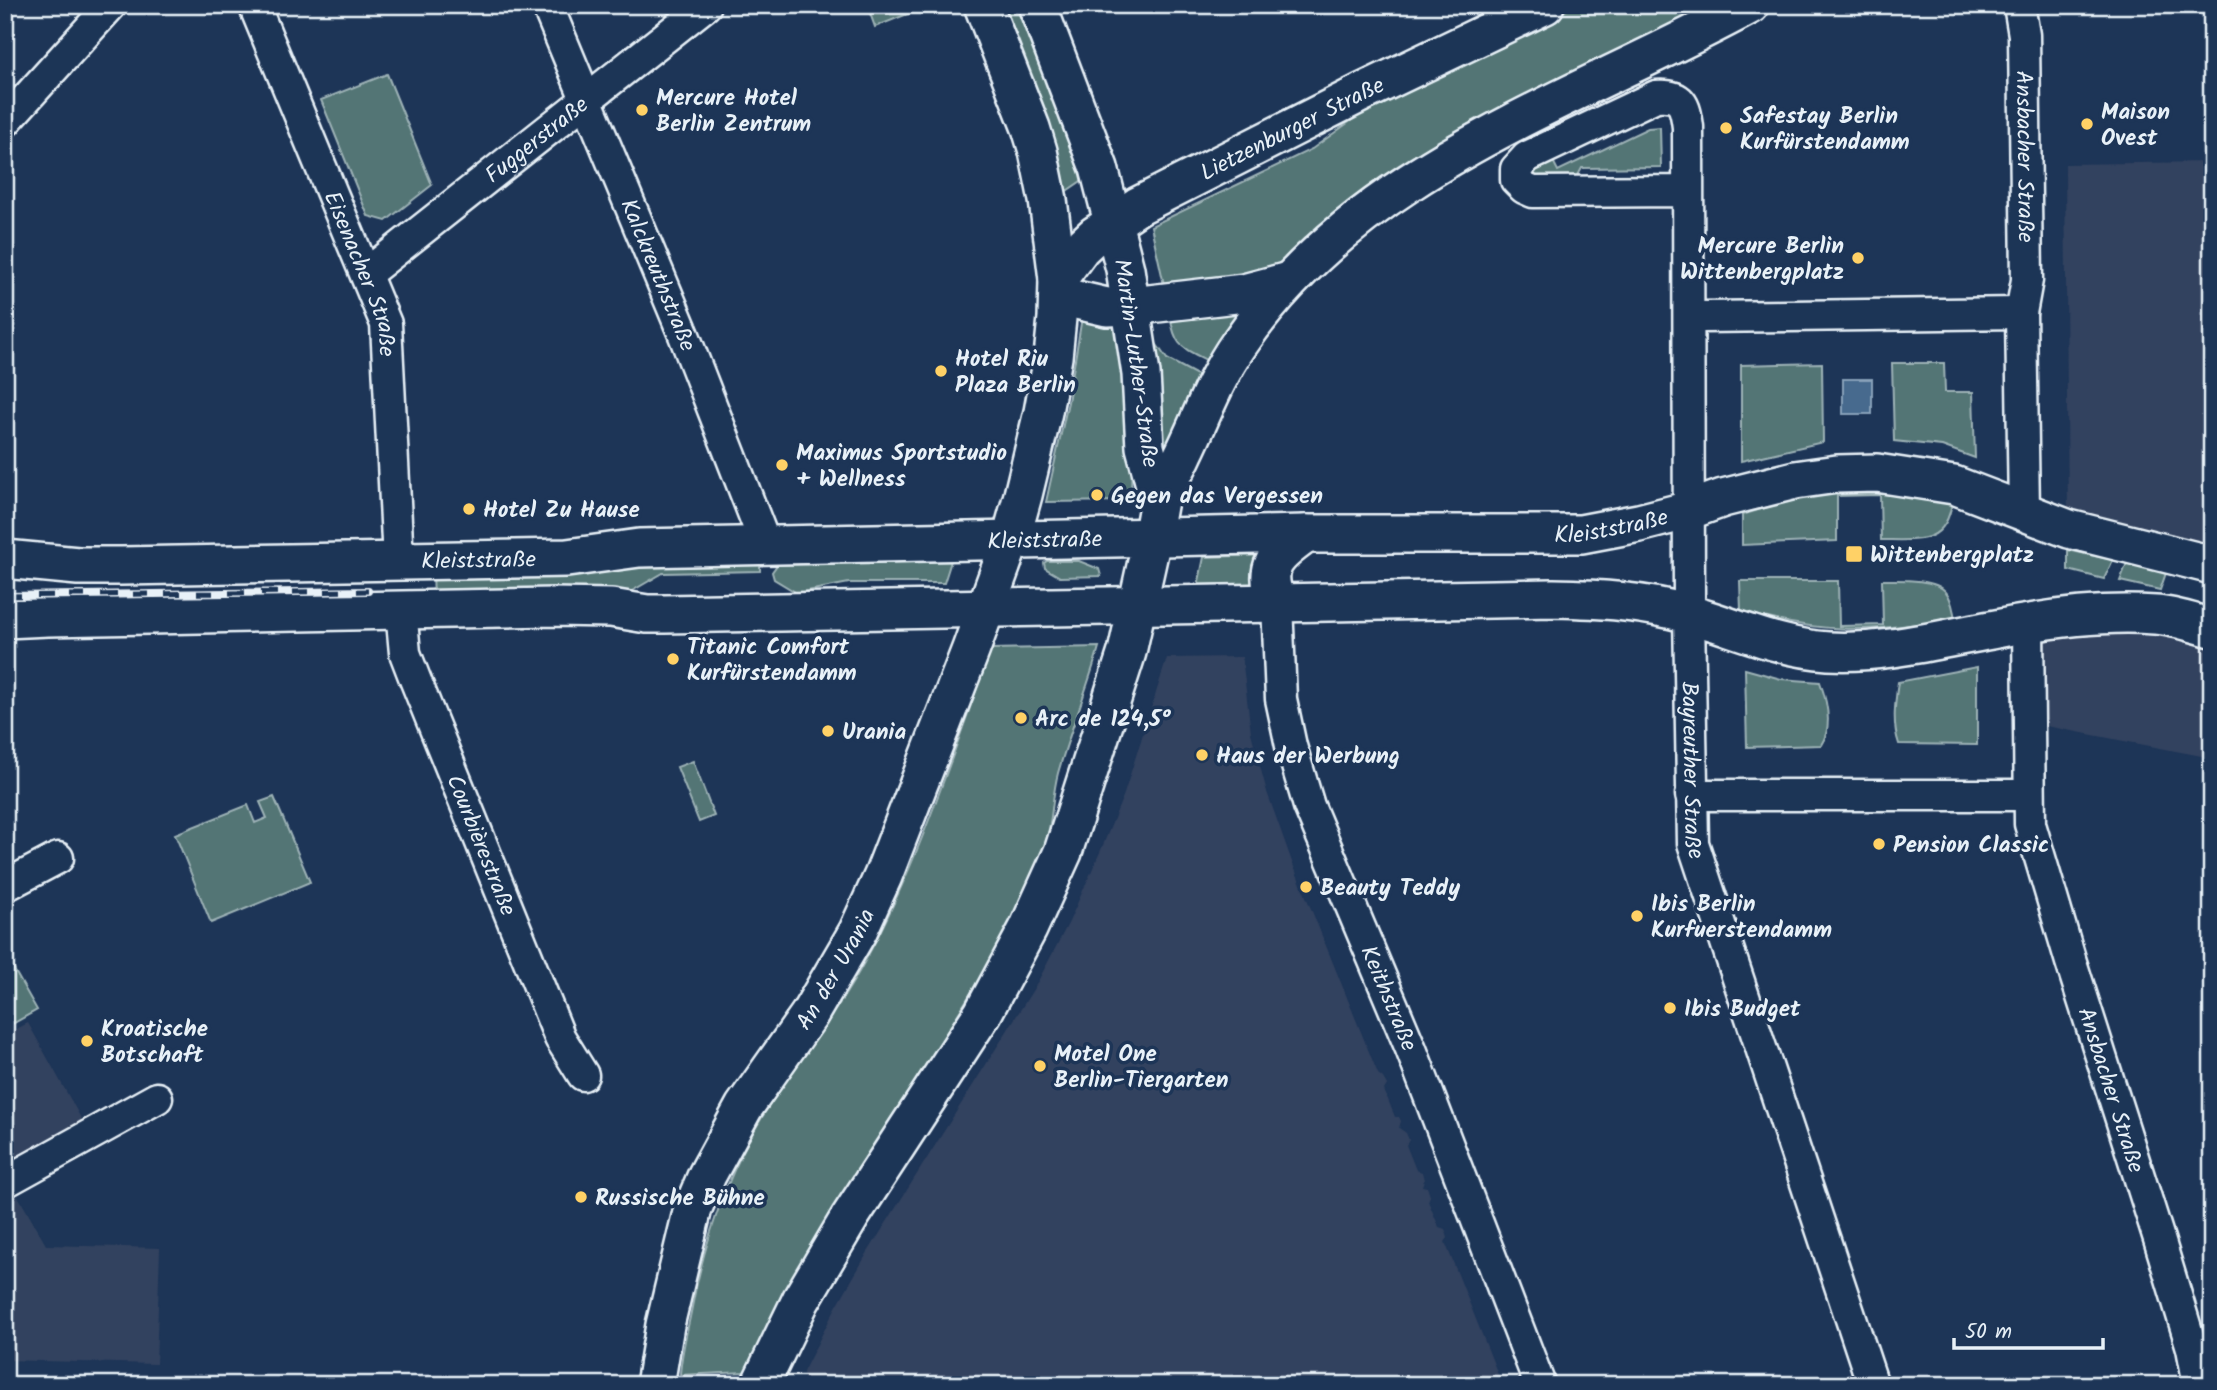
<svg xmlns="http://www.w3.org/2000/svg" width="2217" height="1390" viewBox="0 0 2217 1390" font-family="Kalam,sans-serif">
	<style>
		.built { fill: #33425f }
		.green { fill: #527474; stroke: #9db2b6; stroke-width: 2 }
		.water { fill: #476a8e; stroke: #87a0b8; stroke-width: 2 }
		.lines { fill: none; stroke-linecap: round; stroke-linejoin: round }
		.minor-casing { stroke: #e8f1f8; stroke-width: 35 }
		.major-casing { stroke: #e8f1f8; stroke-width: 42 }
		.minor { stroke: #1d3557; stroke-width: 30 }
		.major { stroke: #1d3557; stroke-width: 37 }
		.rail-casing { stroke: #e8f1f8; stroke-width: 8 }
		.rail { stroke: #1d3557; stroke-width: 5; stroke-dasharray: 16; stroke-linecap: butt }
		.poi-dot { fill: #ffd166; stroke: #1d3557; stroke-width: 2.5 }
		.labels { text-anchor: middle; stroke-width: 7; stroke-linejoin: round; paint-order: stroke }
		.poi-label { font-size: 23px; font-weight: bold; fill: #e8f1f8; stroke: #1d3557; text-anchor: start }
		.street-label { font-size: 23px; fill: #e8f1f8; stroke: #1d3557 }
	</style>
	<rect width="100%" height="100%" fill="#1d3557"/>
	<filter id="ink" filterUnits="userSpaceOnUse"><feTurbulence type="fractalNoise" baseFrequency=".0143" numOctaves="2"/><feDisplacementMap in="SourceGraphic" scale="14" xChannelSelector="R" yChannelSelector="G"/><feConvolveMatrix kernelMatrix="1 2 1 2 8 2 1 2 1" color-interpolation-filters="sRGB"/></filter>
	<g filter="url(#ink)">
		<!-- built -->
		<path class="built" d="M2212,162V552L2068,517L2065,164Z
			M2106,634L2160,636L2212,646V758L2036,724L2035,640L2057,636Z
			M1242,657L1251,733L1267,792L1292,862L1378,1074L1383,1078L1387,1085L1384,1090L1395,1117H1399L1401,1121L1399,1128L1406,1133L1409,1140L1406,1145L1416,1170L1422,1172L1424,1180L1422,1186L1427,1187L1430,1196L1428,1201L1439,1227L1445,1229L1448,1238L1445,1242L1499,1377L1494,1385H918L808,1382L804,1378L803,1372L835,1309L868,1252L1036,985L1069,922L1101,850L1124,794L1167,658Z
			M28,1023L83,1122L5,1165V1035Z
			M18,1196L46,1245L160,1248L156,1364L5,1360V1203Z"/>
		<!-- green -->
		<path class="green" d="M867,5H930L875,27Z
			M1002,5H1018L1084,179L1065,192C1054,127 1027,66 1002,5Z
			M1577,5H1696V16L1475,123L1405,164L1279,265L1266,272L1165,289L1151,226L1312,149L1374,104L1426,77Z
			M387,74L432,185L386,221L368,216L321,100Z
			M1660,127L1661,167L1582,168L1575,181L1537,179L1533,169L1551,157L1558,171L1648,128Z
			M1243,311L1210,362C1182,347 1175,348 1170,315Z
			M1082,317L1118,320L1132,448L1131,501L1046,502L1068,402Z
			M1155,342L1167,359L1201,377L1168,450L1163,451L1152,343Z
			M1822,363L1823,442L1741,461V365Z
			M1892,363H1944L1945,392H1973L1975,458L1942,446L1894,441Z
			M1832,491H1882L1952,502C1946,545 1918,540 1881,540L1880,495L1837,496V541L1742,545V515L1800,497Z
			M2068,550L2113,560L2104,579L2068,570Z
			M1266,555L1261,585L1198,586L1204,557Z
			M951,561L944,583H849L797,593L774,579L772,572L777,565Z
			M1047,561H1079L1099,569L1101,576L1060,577L1045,568L1044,563Z
			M2127,563L2166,573L2160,590L2120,581Z
			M760,565V571L663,573L625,595L434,599L433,571Z
			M1882,580C1899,580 1935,578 1946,592C1952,599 1953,610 1955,618C1876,633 1818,634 1741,611L1740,581H1838L1839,626L1883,625Z
			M1099,647C1087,690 1070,731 1058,773C1051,799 1053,826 1043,851C996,967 926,1063 859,1167C816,1233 781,1302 746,1372L680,1375C681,1356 686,1336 690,1317C703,1246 725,1176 764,1114C796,1061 837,1014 866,959C919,861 953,753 991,649Z
			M1977,667V745L1899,744C1892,724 1895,703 1898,682Z
			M1745,669L1781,679L1820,682C1827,701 1833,727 1821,745L1747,747Z
			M693,761L714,816L699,822L677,767Z
			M274,797L310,882L211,923L175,834L248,805L255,823L267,818L260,802Z
			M5,954L37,1010L5,1028Z"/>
		<!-- water -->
		<path class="water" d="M1843,379H1872V414H1843Z"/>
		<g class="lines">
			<!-- minor casing -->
			<g class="minor-casing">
				<g id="minor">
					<path id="s1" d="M254,5L386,324L398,561"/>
					<path id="s2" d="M547,5L684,335L766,546"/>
					<path id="s3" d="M2019,5L2024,35L2027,280L2021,313L2024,512"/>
					<path d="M5,122L111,5"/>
					<path id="s4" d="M1687,191L1533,192L1524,188L1516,180V169L1527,157L1656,96C1682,94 1685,104 1688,127L1689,614L1693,843L1873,1385"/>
					<path id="s5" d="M366,274L706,5"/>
					<path d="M1702,317L2021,313"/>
					<path id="s6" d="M1277,603L1281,699L1291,746L1309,806L1411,1049L1540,1385"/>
					<path id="s7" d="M401,610L405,653L415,679L560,1038L583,1075"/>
					<path id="s8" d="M2028,624L2030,824L2071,962L2159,1239L2192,1348L2199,1385"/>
					<path d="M1691,795H2028"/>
					<path d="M5,886L58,858"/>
					<path d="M5,1182L157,1098"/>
				</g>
			</g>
			<!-- major casing -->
			<g class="major-casing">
				<g id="major">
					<path id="s9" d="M1058,279L1081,248L1095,235L1138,206L1361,93L1545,5"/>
					<path d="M1059,296L1107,307L1132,306L1244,293L1289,281"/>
					<path d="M1159,500C1167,484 1177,469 1184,453C1202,416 1215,378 1239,344C1360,166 1570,103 1750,5"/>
					<path id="s10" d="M5,559L78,566H121L567,558L639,548L1306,534H1581L1639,523L1690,510L1723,498L1795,480L1837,474L1877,473L1954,485L2069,529L2212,565"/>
					<path d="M1277,603C1261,565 1277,555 1306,534"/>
					<path d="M5,619L48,617L553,607L611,608L647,614H665L1553,598C1601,599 1642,601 1689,614C1735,627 1779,648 1828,651C1883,654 1937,640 1991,630C2044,619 2101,611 2155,615C2174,616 2193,623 2212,628"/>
					<path id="s11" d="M655,1385L665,1325L693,1208L707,1175L744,1107L809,1015L858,931L883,876L971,649L1010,542L1023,495L1043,412L1053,357L1057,318L1058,279L1048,200L1038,151L1031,128L983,5"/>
					<path d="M760,1385L801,1300L850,1217L983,1013L1028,929L1063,852L1127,652L1152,539L1159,500L1145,447L1141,374L1125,269L1099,168L1037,5"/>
				</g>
			</g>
			<!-- minor -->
			<use href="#minor" class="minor"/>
			<!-- major -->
			<use href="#major" class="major"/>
			<!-- rail casing -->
			<g class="rail-casing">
				<path id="rail" d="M5,596L368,591"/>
			</g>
			<!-- rail -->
			<use href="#rail" class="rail"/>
		</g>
	</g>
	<!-- markers -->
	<g class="poi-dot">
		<circle cx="642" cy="110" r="7"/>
		<circle cx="2087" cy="124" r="7"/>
		<circle cx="1726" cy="128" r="7"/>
		<circle cx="1858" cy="258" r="7"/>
		<circle cx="941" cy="371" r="7"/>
		<circle cx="782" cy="465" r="7"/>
		<circle cx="1097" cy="495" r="7"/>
		<circle cx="469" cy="509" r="7"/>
		<rect x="1845" y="545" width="18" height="18" rx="3.5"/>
		<circle cx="673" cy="659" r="7"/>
		<circle cx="1021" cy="718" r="7"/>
		<circle cx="828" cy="731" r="7"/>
		<circle cx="1202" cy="755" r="7"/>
		<circle cx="1879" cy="844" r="7"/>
		<circle cx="1306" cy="887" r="7"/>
		<circle cx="1637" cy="916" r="7"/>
		<circle cx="1670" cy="1008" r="7"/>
		<circle cx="87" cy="1041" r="7"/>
		<circle cx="1040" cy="1066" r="7"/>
		<circle cx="581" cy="1197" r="7"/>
	</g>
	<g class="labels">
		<!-- poi labels -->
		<g class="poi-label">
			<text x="656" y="105">Mercure Hotel<tspan x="656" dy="26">Berlin Zentrum</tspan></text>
			<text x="2101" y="119">Maison<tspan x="2101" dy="26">Ovest</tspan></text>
			<text x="1740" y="123">Safestay Berlin<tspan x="1740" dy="26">Kurfürstendamm</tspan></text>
			<text x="1844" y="253" text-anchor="end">Mercure Berlin<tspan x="1844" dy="26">Wittenbergplatz</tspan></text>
			<text x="955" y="366">Hotel Riu<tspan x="955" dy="26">Plaza Berlin</tspan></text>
			<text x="796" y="460">Maximus Sportstudio<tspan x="796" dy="26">+ Wellness</tspan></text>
			<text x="1111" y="503">Gegen das Vergessen</text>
			<text x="483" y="517">Hotel Zu Hause</text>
			<text x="1870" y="562">Wittenbergplatz</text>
			<text x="687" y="654">Titanic Comfort<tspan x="687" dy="26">Kurfürstendamm</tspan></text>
			<text x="1035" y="726">Arc de 124,5°</text>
			<text x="842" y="739">Urania</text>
			<text x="1216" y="763">Haus der Werbung</text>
			<text x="1893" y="852">Pension Classic</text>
			<text x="1320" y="895">Beauty Teddy</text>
			<text x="1651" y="911">Ibis Berlin<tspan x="1651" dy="26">Kurfuerstendamm</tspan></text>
			<text x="1684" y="1016">Ibis Budget</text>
			<text x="101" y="1036">Kroatische<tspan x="101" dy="26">Botschaft</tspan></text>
			<text x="1054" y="1061">Motel One<tspan x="1054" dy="26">Berlin-Tiergarten</tspan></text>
			<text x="595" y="1205">Russische Bühne</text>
		</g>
		<!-- street labels -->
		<g class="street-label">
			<text dy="8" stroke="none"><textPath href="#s9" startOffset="282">Lietzenburger Straße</textPath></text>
			<text dy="8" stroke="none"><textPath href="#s5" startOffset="217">Fuggerstraße</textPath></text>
			<text dy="8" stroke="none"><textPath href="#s3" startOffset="152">Ansbacher Straße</textPath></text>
			<text dy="8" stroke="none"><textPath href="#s2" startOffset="292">Kalckreuthstraße</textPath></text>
			<text dy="8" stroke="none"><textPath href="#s1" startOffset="290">Eisenacher Straße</textPath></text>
			<text transform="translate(1137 363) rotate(82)" y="8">Martin-Luther-Straße</text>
			<text dy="8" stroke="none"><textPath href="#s10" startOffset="1608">Kleiststraße</textPath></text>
			<text dy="8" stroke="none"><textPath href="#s10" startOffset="1041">Kleiststraße</textPath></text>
			<text dy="8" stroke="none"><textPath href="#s10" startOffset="474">Kleiststraße</textPath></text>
			<text dy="8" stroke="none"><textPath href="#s4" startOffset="1041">Bayreuther Straße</textPath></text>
			<text dy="8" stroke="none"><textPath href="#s7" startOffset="250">Courbièrestraße</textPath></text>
			<text dy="8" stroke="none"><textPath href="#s11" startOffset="460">An der Urania</textPath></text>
			<text dy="8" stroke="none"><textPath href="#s6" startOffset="415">Keithstraße</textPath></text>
			<text dy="8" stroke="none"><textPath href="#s8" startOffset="478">Ansbacher Straße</textPath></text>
		</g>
	</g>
	<!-- margin -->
	<rect width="2217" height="1390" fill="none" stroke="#1d3557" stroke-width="28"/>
	<rect x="14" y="14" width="2189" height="1362" fill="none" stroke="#e8f1f8" stroke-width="2.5" filter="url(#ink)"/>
	<!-- scale -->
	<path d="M1954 1338v10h149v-10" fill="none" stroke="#e8f1f8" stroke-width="3.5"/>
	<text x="1965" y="1338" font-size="21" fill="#e8f1f8" stroke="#1d3557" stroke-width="5" paint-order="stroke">50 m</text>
</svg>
